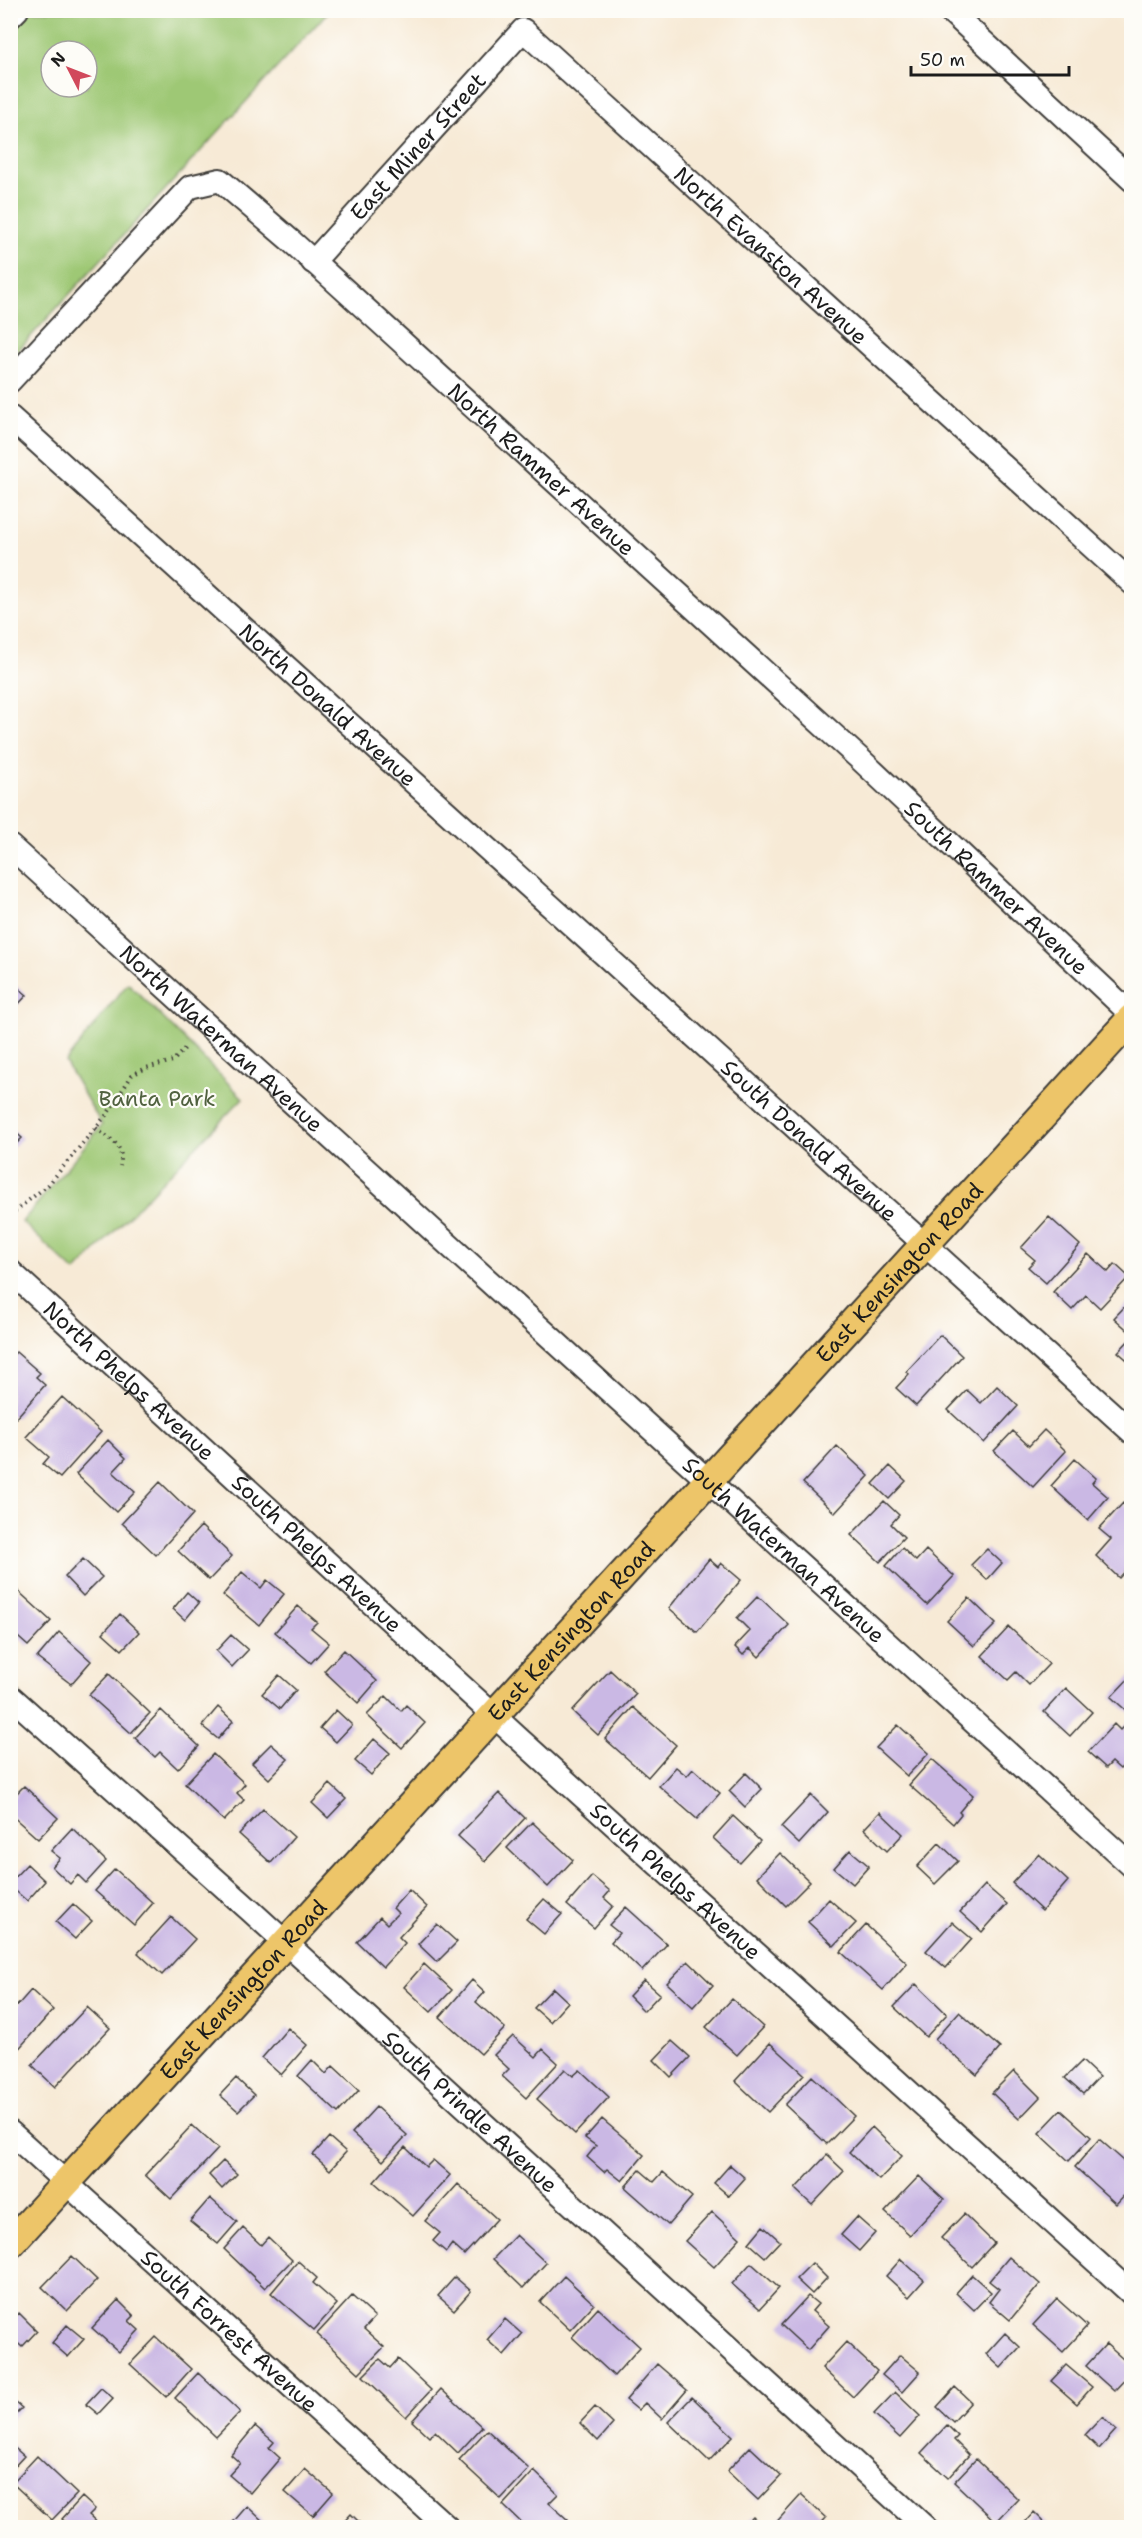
<svg xmlns="http://www.w3.org/2000/svg" width="1142" height="2538" viewBox="0 0 1142 2538" font-family="'Shantell Sans',sans-serif">
	<style>
		.green { fill: #9ec874; stroke: #5d7248; stroke-width: 1.5; fill-rule: evenodd }
		.building { fill: #cab8e4 }
		.lines { fill: none; stroke-linecap: round; stroke-linejoin: round }
		.minor-casing { stroke: #3d3b38; stroke-width: 26 }
		.major-casing { stroke: #3d3b38; stroke-width: 32 }
		.path { stroke: #3d3b38; stroke-width: 4; stroke-dasharray: 1.5 4.5; stroke-linecap: butt }
		.minor { stroke: #fff; stroke-width: 22 }
		.major { stroke: #edc569; stroke-width: 28 }
		.labels { text-anchor: middle; stroke-width: 4.5; stroke-linejoin: round; paint-order: stroke }
		.street-label { font-size: 22px; fill: #1c1c1c; stroke: #fdfcf7 }
		.park-label { font-size: 22px; fill: #50613f; stroke: #fdfcf7 }
	</style>
	<rect width="100%" height="100%" fill="#fdfcf7"/>
	<filter id="ink" filterUnits="userSpaceOnUse"><feTurbulence type="fractalNoise" baseFrequency=".0167" numOctaves="2"/><feDisplacementMap in="SourceGraphic" scale="12" xChannelSelector="R" yChannelSelector="G"/><feConvolveMatrix kernelMatrix="1 2 1 2 8 2 1 2 1" color-interpolation-filters="sRGB"/></filter>
	<filter id="wash" filterUnits="userSpaceOnUse"><feTurbulence type="fractalNoise" baseFrequency=".008" numOctaves="4" result="noise"/><feDisplacementMap in="SourceGraphic" scale="24" xChannelSelector="R" yChannelSelector="G"/><feGaussianBlur stdDeviation="1.35" result="paint"/><feColorMatrix in="noise" values="0 0 0 0 0 0 0 0 0 0 0 0 0 0 0 0 0 1.4 0 .05"/><feComposite in="paint" operator="in"/></filter>
	<g filter="url(#wash)">
		<rect width="100%" height="100%" fill="#f7ead6"/>
		<!-- green -->
		<path class="green" d="M11,11H329L11,358ZM51,51H87V87H51Z
			M128,983L243,1098L75,1272L22,1222L102,1125L65,1062Z"/>
		<g id="blocks">
			<!-- building -->
			<path class="building" d="M10,981L27,995L10,1013Z
				M10,1127L22,1138L10,1150Z
				M1049,1217L1080,1245L1046,1283L1028,1267L1035,1260L1021,1248Z
				M1088,1254L1108,1272L1115,1264L1129,1277L1100,1308L1086,1295L1072,1310L1053,1292Z
				M1132,1299V1334L1114,1318Z
				M940,1335L962,1356L916,1406L896,1388L909,1374L906,1372Z
				M1132,1337V1364L1118,1352Z
				M16,1352L40,1373L36,1377L45,1385L16,1418L10,1414V1358Z
				M997,1386L1018,1406L984,1443L948,1410L967,1390L981,1403Z
				M62,1397L101,1432L60,1478L43,1464L49,1457L26,1437Z
				M1044,1430L1066,1451L1033,1487L994,1451L1013,1431L1029,1446Z
				M108,1440L126,1458L113,1472L135,1492L116,1512L76,1474Z
				M837,1446L869,1476L835,1513L803,1483Z
				M1075,1459L1096,1478L1092,1483L1108,1497L1088,1520L1051,1486Z
				M890,1466L906,1481L889,1499L873,1484Z
				M160,1482L193,1514L156,1555L122,1523Z
				M884,1501L899,1515L891,1524L904,1537L880,1562L851,1535Z
				M1123,1503L1132,1511V1564L1119,1578L1096,1556L1111,1539L1099,1529Z
				M201,1526L232,1556L209,1580L178,1551Z
				M902,1548L916,1561L926,1550L954,1576L927,1605L886,1566Z
				M987,1549L1002,1563L987,1580L971,1565Z
				M83,1559L102,1577L83,1596L65,1577Z
				M709,1559L718,1567L721,1563L741,1580L697,1632L669,1608Z
				M242,1572L261,1588L267,1580L284,1594L259,1625L223,1595Z
				M17,1590L51,1621L28,1646L10,1630V1598Z
				M187,1592L199,1603L185,1620L173,1609Z
				M758,1596L789,1625L759,1657L750,1648L743,1655L735,1647L750,1631L737,1618Z
				M969,1598L996,1624L974,1646L947,1621Z
				M298,1606L317,1622L311,1628L329,1643L311,1663L275,1632Z
				M120,1614L139,1632L122,1650L103,1633Z
				M1009,1627L1049,1664L1029,1685L1016,1672L1008,1680L982,1656Z
				M59,1632L91,1661L71,1684L37,1658Z
				M231,1635L248,1650L232,1667L216,1651Z
				M344,1650L377,1681L358,1703L324,1671Z
				M610,1670L636,1694L598,1735L572,1711Z
				M109,1674L150,1713L131,1733L89,1695Z
				M279,1675L296,1690L280,1709L262,1694Z
				M1132,1675V1712L1130,1714L1111,1697Z
				M1066,1688L1092,1712L1070,1736L1044,1712Z
				M386,1696L401,1711L406,1705L425,1723L402,1748L367,1715Z
				M218,1707L233,1721L218,1739L202,1726Z
				M633,1707L676,1745L648,1777L605,1739Z
				M161,1710L199,1746L178,1769L160,1752L155,1757L135,1738Z
				M336,1710L352,1725L336,1742L320,1728Z
				M1132,1718V1757L1120,1769L1112,1762L1106,1768L1088,1752L1114,1724L1120,1730Z
				M898,1725L929,1753L907,1776L876,1748Z
				M374,1739L390,1753L371,1775L355,1761Z
				M271,1744L288,1759L269,1779L252,1763Z
				M213,1754L245,1784L237,1793L244,1800L224,1821L185,1784Z
				M932,1759L973,1795L959,1812L961,1814L953,1824L909,1785Z
				M676,1767L687,1776L693,1769L720,1793L697,1819L659,1786Z
				M746,1773L762,1789L745,1807L729,1791Z
				M330,1784L346,1799L328,1818L312,1803Z
				M24,1786L58,1818L38,1839L10,1814V1800Z
				M499,1793L525,1818L485,1861L458,1836Z
				M811,1795L828,1812L799,1844L781,1827Z
				M263,1809L294,1837L271,1863L239,1834Z
				M880,1812L903,1834L887,1851L864,1829Z
				M733,1816L760,1841L740,1863L713,1838Z
				M532,1822L573,1860L548,1887L507,1848Z
				M72,1828L106,1861L86,1883L78,1875L70,1884L52,1867L60,1858L51,1851Z
				M939,1843L958,1861L935,1884L917,1867Z
				M850,1850L869,1866L853,1884L834,1868Z
				M780,1853L810,1882L786,1906L757,1877Z
				M1039,1854L1068,1881L1042,1911L1012,1883Z
				M27,1864L45,1881L27,1901L10,1886V1882Z
				M115,1869L153,1903L134,1925L95,1891Z
				M592,1876L610,1891L604,1898L613,1906L594,1928L567,1905Z
				M985,1885L1007,1904L982,1932L960,1912Z
				M409,1890L427,1907L399,1937L405,1943L383,1967L357,1942L380,1917L387,1924L398,1913L393,1908Z
				M544,1899L562,1914L544,1934L526,1919Z
				M829,1899L856,1923L834,1946L808,1922Z
				M73,1904L92,1921L75,1939L56,1922Z
				M626,1907L667,1944L642,1971L611,1942L619,1933L609,1925Z
				M171,1917L195,1939L162,1975L138,1953Z
				M952,1922L972,1939L946,1968L926,1951Z
				M437,1924L457,1942L437,1962L418,1944Z
				M866,1925L907,1963L883,1990L841,1952Z
				M688,1961L713,1985L693,2007L667,1983Z
				M424,1964L452,1990L431,2012L404,1987Z
				M472,1980L485,1992L476,2002L505,2028L481,2054L440,2017Z
				M644,1980L660,1994L644,2011L629,1996Z
				M916,1984L947,2014L926,2037L894,2007Z
				M553,1988L568,2002L550,2022L534,2008Z
				M31,1990L53,2010L15,2053L10,2049V2000L17,2006Z
				M732,1999L763,2027L737,2055L706,2027Z
				M87,2007L110,2028L55,2087L32,2065Z
				M959,2012L1000,2048L977,2075L935,2039Z
				M288,2028L307,2045L281,2075L262,2058Z
				M513,2036L536,2057L543,2049L558,2063L526,2098L502,2076L509,2069L494,2055Z
				M672,2041L690,2057L671,2077L654,2060Z
				M770,2043L804,2074L768,2112L735,2081Z
				M312,2060L326,2074L333,2066L359,2090L338,2113L298,2076Z
				M1082,2061L1099,2077L1083,2094L1065,2078Z
				M565,2069L573,2076L580,2070L609,2097L575,2134L537,2099Z
				M1014,2071L1040,2097L1019,2119L992,2093Z
				M812,2076L854,2116L827,2144L785,2105Z
				M236,2078L254,2095L238,2111L220,2095Z
				M376,2107L407,2135L383,2161L352,2133Z
				M1061,2110L1091,2137L1069,2161L1039,2133Z
				M602,2119L644,2155L622,2181L607,2169L604,2172L587,2157L596,2146L585,2138Z
				M192,2125L218,2149L171,2199L145,2175Z
				M872,2127L902,2156L879,2180L849,2152Z
				M329,2137L346,2152L330,2170L313,2155Z
				M1099,2139L1132,2168V2187L1116,2204L1075,2167Z
				M405,2147L426,2167L433,2160L450,2175L413,2216L374,2182Z
				M827,2155L844,2171L812,2205L795,2189Z
				M223,2161L237,2174L222,2189L209,2175Z
				M730,2165L745,2178L729,2196L714,2183Z
				M640,2170L654,2182L663,2172L692,2197L668,2225L625,2187Z
				M919,2176L944,2199L910,2235L885,2212Z
				M458,2184L497,2219L464,2255L452,2244L446,2252L433,2241L440,2233L425,2221Z
				M210,2198L237,2222L218,2244L190,2221Z
				M712,2212L740,2238L714,2267L685,2241Z
				M964,2214L994,2243L972,2267L941,2238Z
				M857,2217L875,2233L859,2251L841,2235Z
				M763,2226L780,2241L765,2257L749,2243Z
				M243,2228L261,2245L268,2237L292,2260L265,2288L224,2249Z
				M516,2235L546,2263L523,2288L493,2259Z
				M72,2256L97,2280L67,2311L42,2287Z
				M1009,2257L1040,2284L1010,2320L989,2302L999,2289L989,2281Z
				M901,2259L924,2280L909,2297L886,2276Z
				M298,2261L317,2278L313,2283L337,2304L314,2330L271,2293Z
				M751,2263L779,2288L760,2309L732,2284Z
				M812,2263L827,2278L812,2294L796,2279Z
				M972,2275L991,2292L974,2310L956,2293Z
				M564,2276L594,2304L570,2330L540,2302Z
				M455,2277L471,2291L454,2310L438,2296Z
				M352,2296L375,2317L364,2329L384,2347L359,2373L317,2334Z
				M808,2296L818,2304L812,2311L829,2326L808,2350L781,2325Z
				M1057,2299L1087,2326L1063,2352L1033,2325Z
				M118,2300L134,2316L129,2321L139,2330L119,2352L92,2328Z
				M598,2308L640,2347L614,2376L572,2337Z
				M19,2313L37,2331L22,2347L10,2336V2322Z
				M505,2319L522,2334L504,2355L487,2340Z
				M67,2325L84,2339L68,2357L52,2343Z
				M1005,2333L1020,2347L1001,2368L986,2354Z
				M156,2337L191,2369L166,2397L130,2364Z
				M846,2342L877,2371L853,2397L822,2368Z
				M1106,2344L1132,2367V2372L1114,2391L1086,2366Z
				M900,2355L920,2372L902,2392L882,2375Z
				M380,2359L390,2368L398,2359L431,2390L406,2417L363,2376Z
				M657,2364L687,2390L662,2419L645,2403L638,2410L626,2400Z
				M1066,2365L1092,2387L1077,2404L1051,2381Z
				M198,2373L240,2412L216,2437L175,2398Z
				M955,2387L971,2402L953,2422L937,2407Z
				M101,2388L113,2398L98,2414L86,2404Z
				M441,2389L482,2427L458,2453L435,2431L429,2437L412,2421Z
				M895,2392L920,2416L900,2438L874,2414Z
				M692,2397L733,2436L709,2461L668,2422Z
				M10,2398L22,2408L10,2420Z
				M595,2407L613,2424L598,2441L580,2423Z
				M1102,2417L1116,2430L1099,2449L1085,2435Z
				M947,2425L958,2436L954,2440L969,2455L948,2478L921,2453Z
				M255,2426L274,2442L269,2448L280,2458L250,2493L229,2475L240,2463L231,2455Z
				M487,2430L529,2469L501,2499L459,2460Z
				M10,2444L24,2456L10,2471Z
				M750,2447L781,2476L758,2500L727,2471Z
				M37,2456L77,2494L52,2520L12,2483Z
				M976,2459L1018,2499L996,2522L954,2482Z
				M305,2469L333,2493L313,2516L285,2492Z
				M534,2471L558,2494L549,2503L568,2520L561,2528H527L503,2505Z
				M801,2495L826,2518L817,2528H771Z
				M82,2497L95,2509L89,2515L103,2528H71L62,2519Z
				M247,2506L268,2526L266,2528H228Z
				M1034,2512L1050,2528H1020Z
				M351,2514L365,2528H338Z
				M753,2517L765,2528H742Z"/>
		</g>
	</g>
	<g filter="url(#ink)">
		<use href="#blocks" fill-opacity="0" stroke="#3d3b38" stroke-width="1.5"/>
		<g class="lines">
			<!-- minor casing -->
			<g class="minor-casing">
				<g id="minor">
					<path d="M949,10L1132,180"/>
					<path d="M10,17L17,10"/>
					<path id="s1" d="M313,262L523,30L1132,583"/>
					<path id="s2" d="M10,381L190,187L220,180L291,241L861,760L1132,1015"/>
					<path id="s3" d="M10,417L1132,1432"/>
					<path id="s4" d="M10,846L1132,1866"/>
					<path id="s5" d="M10,1271L516,1736L1132,2294"/>
					<path id="s6" d="M10,1696L252,1912L926,2528"/>
					<path id="s7" d="M10,2132L448,2528"/>
				</g>
			</g>
			<!-- major casing -->
			<g class="major-casing">
				<g id="major">
					<path id="s8" d="M10,2244L1132,1018"/>
				</g>
			</g>
			<!-- path -->
			<path class="path" d="M96,1128C111,1140 125,1145 120,1166
				M10,1215L48,1185L108,1113L132,1075L146,1068L173,1061L186,1047"/>
			<!-- minor -->
			<use href="#minor" class="minor"/>
			<!-- major -->
			<use href="#major" class="major"/>
		</g>
	</g>
	<g class="labels">
		<!-- street labels -->
		<g class="street-label">
			<text dy="8" stroke="none"><textPath href="#s1" startOffset="156">East Miner Street</textPath></text>
			<text dy="8" stroke="none"><textPath href="#s1" startOffset="648">North Evanston Avenue</textPath></text>
			<text dy="8" stroke="none"><textPath href="#s2" startOffset="728">North Rammer Avenue</textPath></text>
			<text dy="8" stroke="none"><textPath href="#s3" startOffset="429">North Donald Avenue</textPath></text>
			<text dy="8" stroke="none"><textPath href="#s2" startOffset="1346">South Rammer Avenue</textPath></text>
			<text dy="8" stroke="none"><textPath href="#s4" startOffset="286">North Waterman Avenue</textPath></text>
			<text dy="8" stroke="none"><textPath href="#s3" startOffset="1078">South Donald Avenue</textPath></text>
			<text dy="8" stroke="none"><textPath href="#s8" startOffset="1317">East Kensington Road</textPath></text>
			<text dy="8" stroke="none"><textPath href="#s5" startOffset="162">North Phelps Avenue</textPath></text>
			<text dy="8" stroke="none"><textPath href="#s4" startOffset="1046">South Waterman Avenue</textPath></text>
			<text dy="8" stroke="none"><textPath href="#s5" startOffset="417">South Phelps Avenue</textPath></text>
			<text dy="8" stroke="none"><textPath href="#s8" startOffset="831">East Kensington Road</textPath></text>
			<text dy="8" stroke="none"><textPath href="#s5" startOffset="903">South Phelps Avenue</textPath></text>
			<text dy="8" stroke="none"><textPath href="#s8" startOffset="345">East Kensington Road</textPath></text>
			<text dy="8" stroke="none"><textPath href="#s6" startOffset="620">South Prindle Avenue</textPath></text>
			<text dy="8" stroke="none"><textPath href="#s7" startOffset="296">South Forrest Avenue</textPath></text>
		</g>
		<!-- park labels -->
		<g class="park-label">
			<text x="157" y="1106">Banta Park</text>
		</g>
	</g>
	<!-- margin -->
	<rect width="1142" height="2538" fill="none" stroke="#fdfcf7" stroke-width="36"/>
	<!-- north arrow -->
	<g transform="translate(69 69) rotate(312)"><circle r="28" fill="#fdfcf7" stroke="#a3a29f" stroke-width="1.5"/>
	<path d="M0-4.5L10 22L0 15L-10 22Z" fill="#d1495b"/>
	<text y="-9" font-size="16" font-weight="bold" text-anchor="middle" fill="#1c1c1c">N</text>
	</g>
	<!-- scale -->
	<path d="M911 66v9h158v-9" fill="none" stroke="#1c1c1c" stroke-width="3"/>
	<text x="920" y="66" font-size="18" fill="#1c1c1c" stroke="#fdfcf7" stroke-width="4.5" paint-order="stroke">50 m</text>
</svg>
